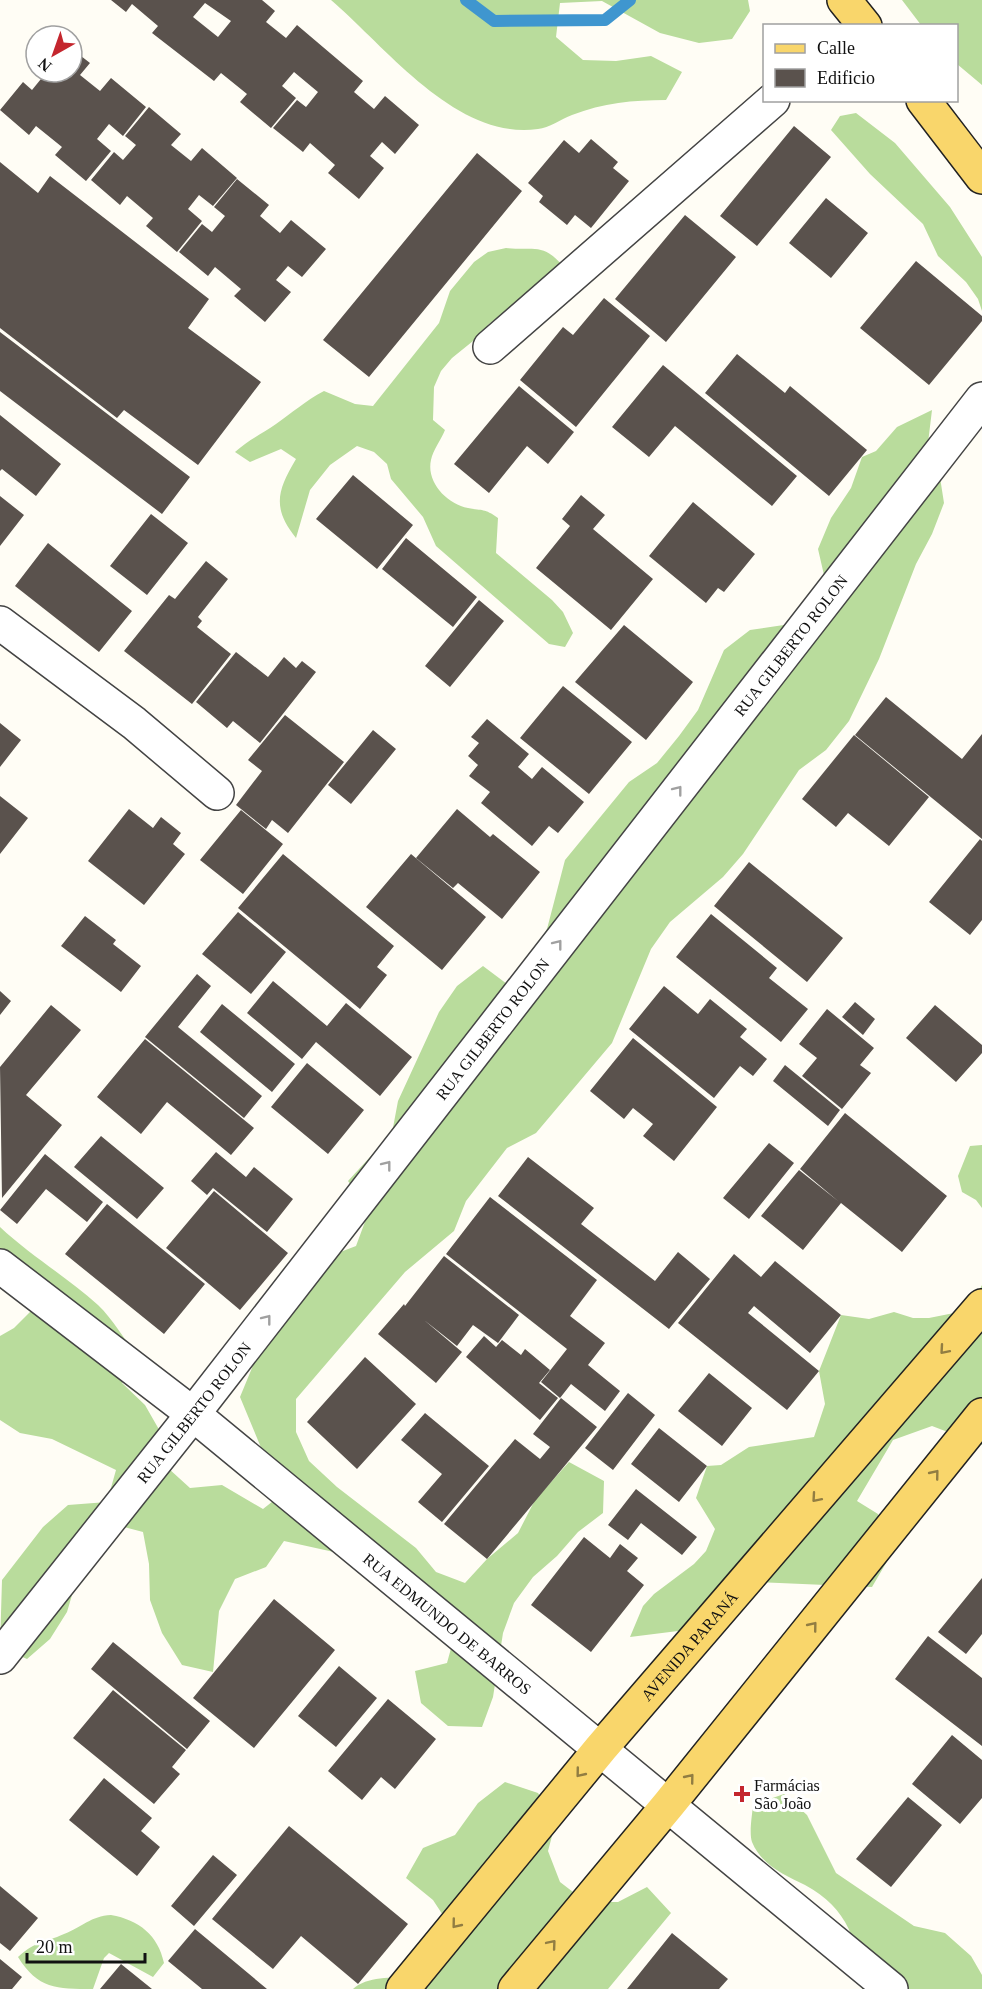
<svg xmlns="http://www.w3.org/2000/svg" width="982" height="1989" viewBox="0 0 982 1989" font-family="'Times New Roman',serif">
	<style>
		.forest { fill: #b9dc9c }
		.lines { fill: none; stroke-linecap: round; stroke-linejoin: round }
		.stream { stroke: #3f96cf; stroke-width: 12 }
		.building { fill: #5a524d; fill-rule: evenodd }
		.minor-casing { stroke: #444; stroke-width: 36 }
		.major-casing { stroke: #222; stroke-width: 36 }
		.minor { stroke: #fff; stroke-width: 33 }
		.major { stroke: #f9d66b; stroke-width: 33 }
		.oneway { stroke: #a0a0a0 }
		.oneway2 { stroke: #917d42 }
		.poi-dot { fill: #c4262e; stroke: #fff; stroke-width: 2 }
		.labels { text-anchor: middle; stroke-width: 6; stroke-linejoin: round; paint-order: stroke }
		.street-label { font-size: 16px; fill: #111; stroke: #fff }
		.poi-label { font-size: 16px; fill: #111; stroke: #fff; text-anchor: start }
	</style>
	<rect width="100%" height="100%" fill="#fffdf5"/>
	<!-- forest -->
	<path class="forest" d="M331,0H748L750,11L732,39L699,43L660,33L602,1L560,3L556,37L583,60L616,61L651,56L682,72L666,100C633,100 603,103 572,115C561,119 549,128 538,129C457,141 386,47 331,0Z
		M902,0H982V85L957,64L956,26L921,25Z
		M856,113L895,143L950,207L982,257V311L978,299L966,282L938,256L923,224L870,174L831,130L840,116Z
		M506,248C536,251 542,242 564,267L489,324L478,337L452,358L441,371L434,387L433,420L445,430C441,440 433,450 431,460C426,482 447,504 468,508C483,511 484,508 498,518L496,553L552,600L563,612L573,633L565,647L549,644L436,546L423,517L391,479L387,464L374,452L357,446L330,465L310,490L296,538C272,508 277,491 296,459L281,449L250,462L235,452C248,440 262,434 276,424C292,413 305,401 324,391L355,404L373,406L439,323L450,291L474,262L488,252Z
		M932,410L928,443L939,471L944,503L932,534L916,564L879,659L849,721L826,750L799,770L743,854L723,877L670,922L651,949L612,1043L536,1133L507,1148L466,1201L454,1231L405,1272L296,1399V1432L309,1461L337,1487L416,1548L436,1572L465,1583L487,1559L518,1533L535,1500L569,1462L604,1481L603,1513L578,1532L557,1556L533,1577L514,1603L503,1633L493,1697L482,1727L448,1726L421,1703L415,1671L447,1663L453,1641L352,1556L284,1541L266,1567L235,1579L219,1611L213,1672L182,1665L162,1633L150,1600L149,1564L143,1532L109,1523L77,1578L67,1612L50,1639L27,1659L0,1647L2,1580L43,1527L68,1505L107,1502L116,1470L52,1439L20,1433L0,1420V1336L14,1328L36,1306L0,1260V1227C31,1256 67,1277 98,1305C113,1319 124,1340 138,1356L122,1383L145,1405L161,1433L168,1468L190,1488L222,1485L263,1509L287,1490L267,1462L240,1397L266,1334L322,1259L356,1246L369,1211L348,1181L392,1133L398,1101L439,1012L457,986L483,966L507,984L530,959L547,929L565,860L629,782L657,763L679,736L698,710L724,650L750,630L817,620L827,588L818,549L831,518L851,488L862,457L876,451L897,427Z
		M982,1145V1208L976,1200L962,1192L958,1176L970,1146Z
		M982,1285V1445L932,1426L893,1440L857,1501L878,1514L889,1558L872,1587L735,1581L694,1629L630,1637L643,1606L654,1594L694,1564L706,1551L715,1529L696,1498L707,1466L721,1465L749,1447L814,1437L825,1404L819,1371L841,1315L869,1319L894,1312L913,1318H929L969,1310Z
		M505,1782L538,1793L556,1821L548,1851L560,1882L586,1902H618L647,1887L671,1913L608,1989H353C367,1976 392,1978 411,1977L452,1929L433,1900L406,1878L423,1848L455,1835L478,1803Z
		M784,1794L807,1815L836,1873L914,1926L945,1933L971,1956L982,1975V1989H862C859,1943 848,1908 805,1885C785,1875 762,1866 752,1842C749,1833 752,1816 753,1805Z
		M111,1915C139,1920 158,1935 164,1963L153,1977L109,1953L104,1958L93,1989C56,1989 38,1989 18,1957C37,1940 44,1943 64,1934C82,1927 91,1916 111,1915Z"/>
	<g class="lines">
		<!-- stream -->
		<path class="stream" d="M466,0L494,21L605,20L630,0"/>
	</g>
	<!-- building -->
	<path class="building" d="M111,0H262L275,11L266,22L286,38L297,25L363,81L354,92L374,109L385,96L419,125L395,154L382,142L370,156L384,168L359,199L328,173L335,165L310,143L303,152L273,128L297,100L306,107L318,92L294,72L282,86L296,98L271,128L240,102L247,94L221,73L214,81L152,33L158,26L132,4L126,12ZM205,3L231,21L218,37L193,17Z
		M72,49L90,63L80,75L100,91L111,78L146,107L123,136L109,124L97,139L111,151L86,181L55,155L62,147L36,126L29,135L0,110L23,82L32,90L45,74L43,72H72Z
		M149,107L181,134L171,145L191,161L202,148L237,178L213,206L199,195L188,209L202,221L177,252L146,226L153,218L127,196L120,205L91,180L114,152L123,160L136,145L125,136Z
		M794,126L831,157L757,246L720,216Z
		M591,139L618,162L613,168L629,181L591,228L575,215L567,225L539,202L543,196L528,183L564,140L579,153Z
		M477,153L522,191L369,377L323,340Z
		M0,162L38,193L50,176L209,299L188,328L261,382L198,465L124,410L117,418L0,328Z
		M237,179L269,205L260,216L280,233L291,220L326,249L302,277L288,266L276,280L291,292L265,322L234,296L241,289L215,267L208,276L179,252L202,224L212,232L225,216L214,207Z
		M826,198L868,233L831,278L789,243Z
		M685,215L736,257L666,342L615,299Z
		M916,261L982,316V321L929,385L860,328Z
		M604,298L650,336L576,427L520,380L563,327L573,335Z
		M0,332L190,477L162,514L0,391Z
		M737,354L785,393L790,386L867,450L829,496L705,393Z
		M663,365L797,476L772,506L675,426L649,457L612,427Z
		M519,386L574,432L548,464L527,446L489,493L454,464Z
		M0,415L61,464L36,496L2,469L0,471Z
		M353,475L413,525L377,569L316,519Z
		M581,495L605,515L593,529L653,579L611,630L536,568L570,526L562,519Z
		M0,496L24,515L0,546Z
		M693,502L755,554L724,592L718,588L706,603L649,556Z
		M151,514L188,543L147,595L110,566Z
		M406,538L477,597L453,627L382,569Z
		M48,543L132,611L99,652L15,586Z
		M206,561L228,579L198,617L202,621L197,627L231,654L192,704L124,651L169,595L175,599Z
		M479,600L504,621L450,687L425,666Z
		M624,625L693,682L646,740L575,682Z
		M236,652L268,677L284,657L296,668L302,661L316,672L260,743L233,721L227,728L196,702Z
		M563,686L632,742L589,794L520,738Z
		M886,697L962,759L982,734V839L855,735Z
		M285,715L344,762L288,833L272,820L266,829L236,805L262,771L248,760Z
		M487,719L529,754L518,767L532,779L542,767L584,802L558,833L549,826L532,846L481,803L490,792L469,776L478,765L468,756L479,743L471,737Z
		M0,723L21,740L0,767Z
		M373,730L396,749L351,804L328,785Z
		M854,735L929,797L889,846L848,813L836,827L802,799Z
		M0,796L28,818L0,854Z
		M129,809L153,828L161,817L181,833L173,844L185,854L144,905L88,861Z
		M457,809L490,837L493,834L540,872L502,919L458,883L453,888L416,858Z
		M241,810L283,844L243,894L200,860Z
		M980,839L982,841V920L970,935L929,902Z
		M283,854L394,946L377,967L387,975L360,1009L238,908Z
		M411,854L486,917L442,970L366,907Z
		M749,862L843,938L807,982L714,906Z
		M238,912L286,952L251,994L202,954Z
		M711,914L777,968L769,978L808,1009L781,1042L676,957Z
		M85,916L116,940L113,944L141,966L121,992L61,946Z
		M197,974L211,986L178,1027L262,1096L244,1118L145,1037Z
		M273,981L327,1026L346,1003L412,1057L380,1096L316,1042L302,1059L247,1013Z
		M664,986L698,1014L710,999L747,1029L740,1037L767,1059L753,1076L740,1066L714,1098L629,1029Z
		M0,991L11,1001L0,1015Z
		M855,1002L875,1019L863,1035L842,1017Z
		M222,1004L295,1064L272,1092L200,1032Z
		M51,1005L81,1030L26,1095L62,1125L2,1198L0,1067Z
		M935,1005L982,1045V1053L956,1082L906,1038Z
		M827,1009L874,1048L860,1065L871,1073L842,1109L802,1076L817,1058L799,1044Z
		M633,1038L717,1107L674,1161L643,1136L653,1124L633,1108L624,1119L590,1091Z
		M145,1039L254,1128L231,1155L167,1102L141,1134L97,1097Z
		M307,1063L364,1110L328,1154L271,1107Z
		M785,1065L840,1110L828,1126L773,1081Z
		M845,1113L947,1196L902,1252L841,1203L803,1250L761,1216L799,1170L838,1201L800,1169Z
		M101,1136L164,1188L137,1219L74,1167Z
		M769,1143L794,1163L749,1219L723,1198Z
		M216,1152L246,1177L254,1167L293,1199L267,1232L213,1188L207,1195L191,1181Z
		M45,1154L103,1202L87,1222L46,1189L17,1224L0,1210Z
		M528,1157L594,1208L581,1224L655,1281L678,1252L710,1279L669,1329L498,1196Z
		M214,1191L288,1253L240,1310L166,1248Z
		M490,1197L597,1280L570,1316L605,1343L588,1365L620,1391L605,1411L571,1384L560,1398L541,1382L567,1349L446,1254Z
		M107,1204L205,1284L164,1334L65,1254Z
		M734,1254L761,1277L775,1261L841,1315L810,1353L754,1306L748,1313L819,1371L787,1410L678,1323Z
		M444,1256L519,1315L498,1343L473,1325L457,1346L424,1320L462,1352L436,1383L378,1334L404,1304L405,1306Z
		M484,1336L496,1347L502,1340L521,1355L525,1349L550,1370L539,1383L558,1398L540,1420L466,1357Z
		M365,1357L416,1404L357,1469L307,1422Z
		M709,1373L752,1408L722,1446L678,1411Z
		M628,1393L655,1415L613,1470L585,1448Z
		M561,1398L597,1427L487,1559L444,1524L515,1439L540,1459L550,1447L533,1434Z
		M425,1413L489,1466L442,1522L418,1502L442,1474L401,1440Z
		M659,1428L707,1466L679,1502L631,1464Z
		M636,1489L697,1537L682,1555L641,1523L628,1540L608,1525Z
		M584,1537L610,1558L620,1544L638,1558L627,1571L644,1585L591,1652L531,1605Z
		M982,1578V1634L966,1654L938,1632Z
		M274,1599L335,1650L254,1748L193,1698Z
		M928,1636L982,1678V1746L895,1679Z
		M113,1642L210,1721L187,1749L91,1669Z
		M339,1666L377,1698L336,1747L298,1716Z
		M113,1690L186,1750L172,1767L180,1774L154,1804L73,1738Z
		M388,1699L436,1739L395,1789L381,1777L362,1800L328,1771Z
		M952,1735L982,1760V1798L960,1824L912,1784Z
		M104,1778L152,1818L141,1831L160,1847L137,1876L69,1820Z
		M908,1797L942,1825L891,1887L856,1859Z
		M289,1826L408,1924L358,1984L301,1936L273,1969L212,1919Z
		M213,1855L237,1875L194,1926L171,1906Z
		M0,1886L38,1918L10,1951L0,1943Z
		M195,1929L267,1989H202L168,1961Z
		M672,1933L728,1979L719,1989H627Z
		M0,1959L22,1977L12,1989H0Z
		M121,1964L152,1989H100Z"/>
	<g class="lines">
		<!-- minor casing -->
		<g class="minor-casing">
			<g id="minor">
				<path d="M490,347L773,100"/>
				<path d="M0,623L134,723L217,793"/>
				<path id="s1" d="M0,1266L193,1414L891,1989"/>
				<path id="s2" d="M0,1657L193,1414L982,399"/>
			</g>
		</g>
		<!-- major casing -->
		<g class="major-casing">
			<g id="major">
				<path d="M844,0L865,26"/>
				<path d="M923,100L982,177"/>
				<path id="s3" d="M403,1989L601,1748L982,1306"/>
				<path d="M515,1989L669,1804L982,1415"/>
			</g>
		</g>
		<!-- minor -->
		<use href="#minor" class="minor"/>
		<!-- major -->
		<use href="#major" class="major"/>
	</g>
	<!-- one-way arrows -->
	<defs><path id="oneway-chevron" d="M-2-3.5L2.5 0L-2 3.5" fill="none" stroke-width="1.6" stroke-linecap="round" stroke-linejoin="round" transform="scale(1.5)"/></defs>
	<g class="oneway">
		<use href="#oneway-chevron" transform="translate(678 790) rotate(-52)"/>
		<use href="#oneway-chevron" transform="translate(558 944) rotate(-52)"/>
		<use href="#oneway-chevron" transform="translate(387 1165) rotate(-52)"/>
		<use href="#oneway-chevron" transform="translate(267 1319) rotate(-52)"/>
	</g>
	<g class="oneway2">
		<use href="#oneway-chevron" transform="translate(944 1350) rotate(131)"/>
		<use href="#oneway-chevron" transform="translate(935 1474) rotate(-51)"/>
		<use href="#oneway-chevron" transform="translate(816 1498) rotate(131)"/>
		<use href="#oneway-chevron" transform="translate(813 1626) rotate(-51)"/>
		<use href="#oneway-chevron" transform="translate(580 1773) rotate(129)"/>
		<use href="#oneway-chevron" transform="translate(690 1778) rotate(-51)"/>
		<use href="#oneway-chevron" transform="translate(456 1924) rotate(129)"/>
		<use href="#oneway-chevron" transform="translate(552 1944) rotate(-50)"/>
	</g>
	<!-- markers -->
	<path class="poi-dot" d="M739 1785h6v6h6v6h-6v6h-6v-6h-6v-6h6z"/>
	<g class="labels">
		<!-- street labels -->
		<g class="street-label">
			<text dy="6" stroke="none"><textPath href="#s2" startOffset="1284">RUA GILBERTO ROLON</textPath></text>
			<text dy="6" stroke="none"><textPath href="#s2" startOffset="798">RUA GILBERTO ROLON</textPath></text>
			<text dy="6" stroke="none"><textPath href="#s2" startOffset="312">RUA GILBERTO ROLON</textPath></text>
			<text dy="6" stroke="none"><textPath href="#s1" startOffset="573">RUA EDMUNDO DE BARROS</textPath></text>
			<text dy="6" stroke="none"><textPath href="#s3" startOffset="447">AVENIDA PARANÁ</textPath></text>
		</g>
		<!-- poi labels -->
		<g class="poi-label">
			<text x="754" y="1791">Farmácias<tspan x="754" dy="18">São João</tspan></text>
		</g>
	</g>
	<!-- legend -->
	<rect x="763" y="24" width="195" height="78" fill="#ffffff" stroke="#a0a0a0" stroke-width="1.5"/>
	<rect x="775" y="44" width="30" height="9" fill="#f9d66b" stroke="#a0a0a0" stroke-width="1.5"/>
	<text x="817" y="54" font-size="18" fill="#111111">Calle</text>
	<rect x="775" y="69" width="30" height="18" fill="#5a524d" stroke="#a0a0a0" stroke-width="1.5"/>
	<text x="817" y="84" font-size="18" fill="#111111">Edificio</text>
	<!-- north arrow -->
	<g transform="translate(54 54) rotate(220)"><circle r="28" fill="#ffffff" stroke="#a0a0a0" stroke-width="1.5"/>
	<path d="M0-4.5L10 22L0 15L-10 22Z" fill="#c4262e"/>
	<text y="-9" font-size="16" font-weight="bold" text-anchor="middle" fill="#111111">N</text>
	</g>
	<!-- scale -->
	<path d="M27 1953v9h118v-9" fill="none" stroke="#111111" stroke-width="3"/>
	<text x="36" y="1953" font-size="18" fill="#111111" stroke="#ffffff" stroke-width="4.5" paint-order="stroke">20 m</text>
</svg>
